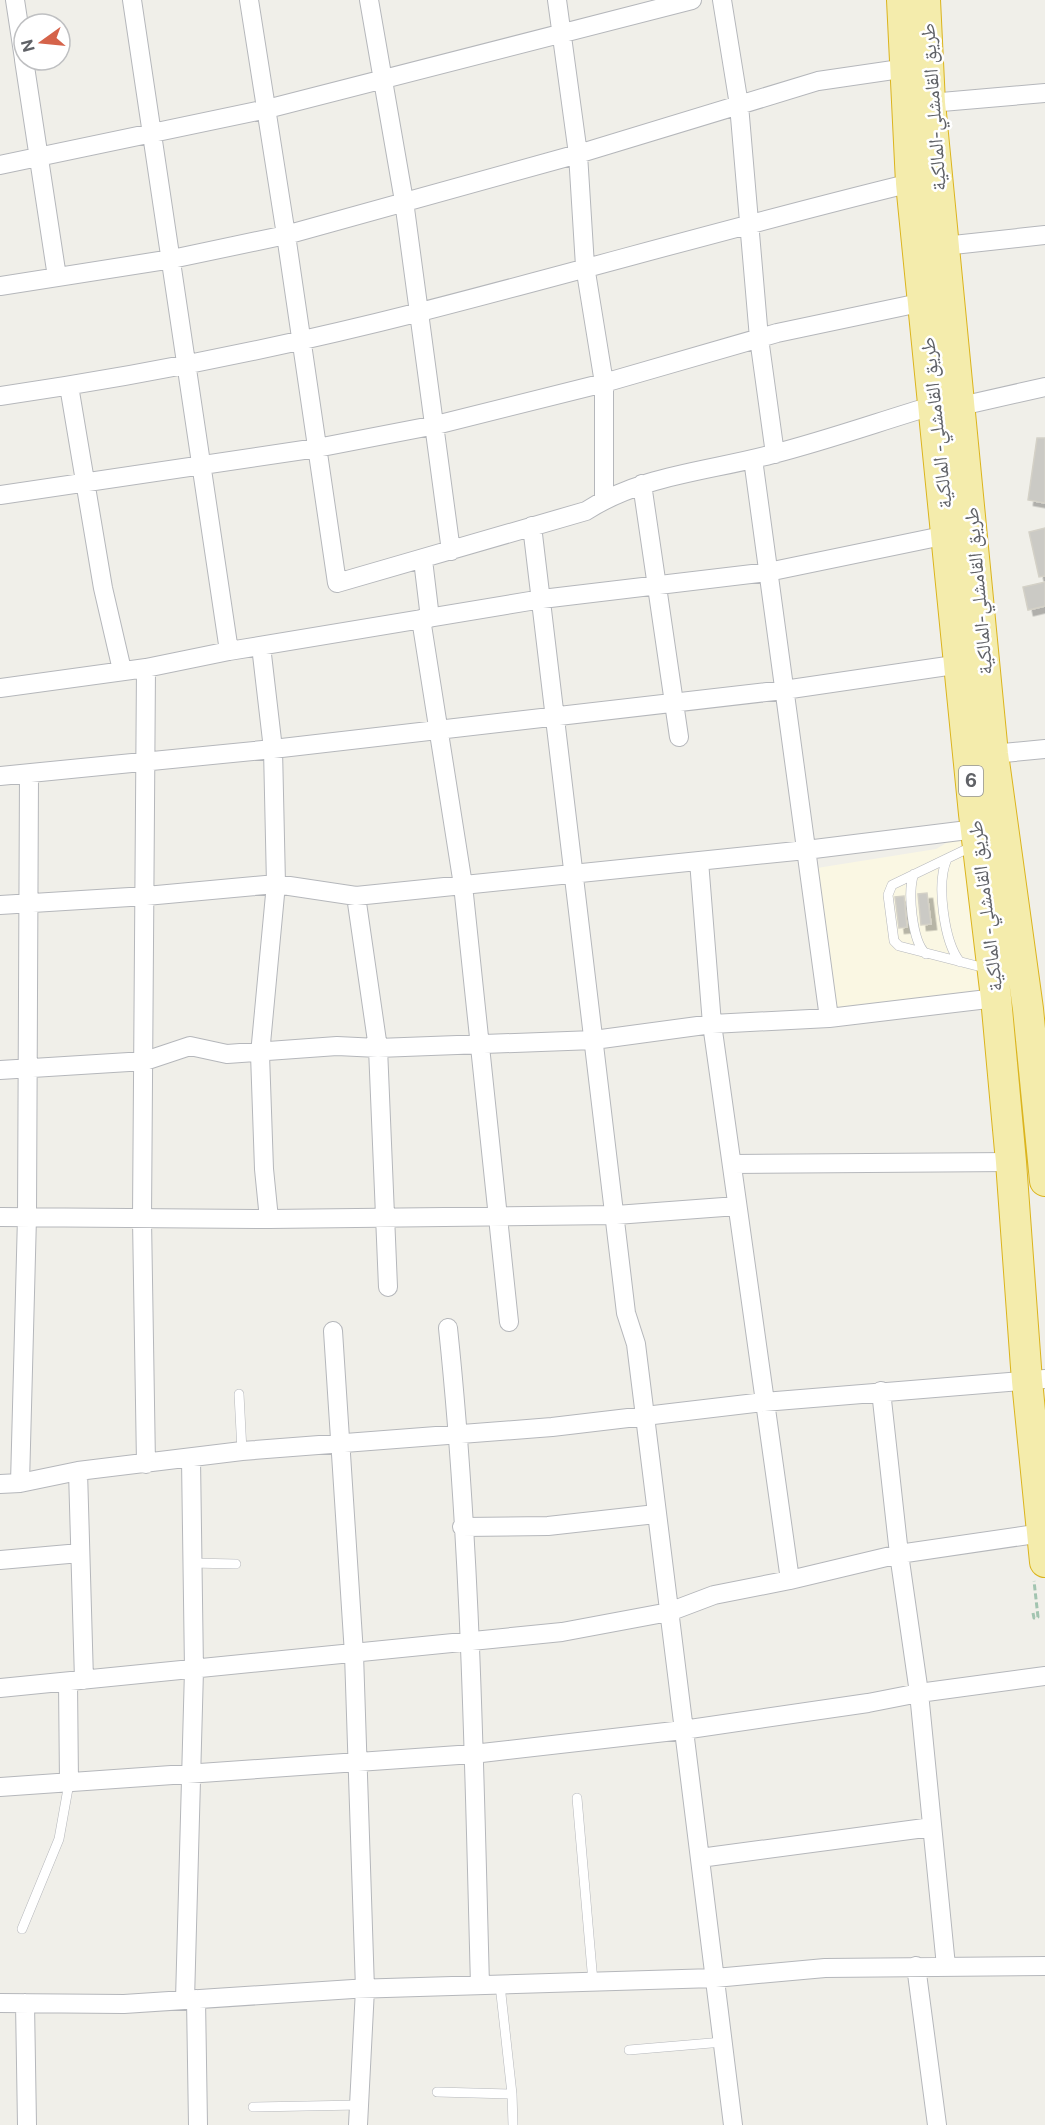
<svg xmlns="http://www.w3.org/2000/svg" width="1045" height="2125" viewBox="0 0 1045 2125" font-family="'Public Sans','Noto Naskh Arabic',sans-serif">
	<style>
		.commercial { fill: #faf7e3 }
		.building { fill: #cbcac5; stroke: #d4d1c7; stroke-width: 1.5; filter: url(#shadow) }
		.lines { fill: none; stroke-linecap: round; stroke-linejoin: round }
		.service-casing { stroke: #b5b7bb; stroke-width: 10 }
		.minor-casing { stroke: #b5b7bb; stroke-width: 20 }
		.trunk-casing { stroke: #dbb41d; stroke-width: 32 }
		.path { stroke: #a2c4b0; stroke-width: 3; stroke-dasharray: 6 3; stroke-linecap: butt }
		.service { stroke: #fff; stroke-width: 9 }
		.minor { stroke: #fff; stroke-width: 18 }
		.trunk { stroke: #f4ecac; stroke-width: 30 }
		.labels { text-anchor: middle; stroke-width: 5; stroke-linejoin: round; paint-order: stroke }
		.shield { fill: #fff; stroke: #909195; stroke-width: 1.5 }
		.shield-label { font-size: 18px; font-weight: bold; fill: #606267 }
		.street-label { font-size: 20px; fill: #606267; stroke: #fff }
	</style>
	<defs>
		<filter id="shadow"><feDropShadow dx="5.5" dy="5.5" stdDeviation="0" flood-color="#0004"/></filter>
	</defs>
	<rect width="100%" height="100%" fill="#f0efe9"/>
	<!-- commercial -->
	<path class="commercial" d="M968,837L985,990L835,1010L817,868L936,849L955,838Z"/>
	<!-- building -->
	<path class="building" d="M1037,438H1045V503L1028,500Z
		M1045,528V576L1039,577L1029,532Z
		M1045,582V606L1028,610L1023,587Z
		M927,893L931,924L921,925L918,894Z
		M904,896L907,927L899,928L895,897Z"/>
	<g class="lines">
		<!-- service casing -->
		<g class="service-casing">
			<path id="service" d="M973,846L892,885L888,895L894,941L899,946L989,969
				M947,859C936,883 944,942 960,962
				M914,874C907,890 912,942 926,954
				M239,1394L242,1451
				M192,1563L236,1564
				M577,1798L593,1982
				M22,1929L59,1839L69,1783
				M500,1985L512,2094L513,2125
				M629,2050L723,2042
				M437,2092L512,2094
				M253,2107L359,2105"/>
		</g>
		<!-- minor casing -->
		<g class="minor-casing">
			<path id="minor" d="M15,0L24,59
				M132,0L229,651
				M249,0L286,235L337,583L586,511C641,475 711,471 773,454C828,440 881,421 935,405
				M369,0L404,201L451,551
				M557,0L578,154L585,266L604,383V499
				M722,0L739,105L759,338L775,454
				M24,60L57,277
				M930,103L1045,93
				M0,165L267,109L692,0
				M944,246L1045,235
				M0,286L172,259L286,235L578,154L818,81L907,68
				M69,386L103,588L122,670
				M0,396C141,376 282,347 420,312C584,270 747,223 911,183
				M961,406L1045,387
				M753,459L829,1018
				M642,484L679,737
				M0,495L317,448L436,425L604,383L777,333L924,302
				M532,526L626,1313L636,1344L733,2125
				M423,560L430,618
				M421,619L463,885L509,1322
				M261,646L273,749L276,884L260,1054L264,1169L269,1219
				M0,688L146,668L229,651L542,599L768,572L947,535
				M993,754L1045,749
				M0,776L273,749L784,690L961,664
				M699,861L712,1024L790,1580
				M356,896L378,1048L388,1287
				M0,905L146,896L276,884L356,896L806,850L976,829
				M0,1070L145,1061L190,1046L227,1054L337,1046L378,1048L594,1040L712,1024L829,1018L996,998
				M732,1164L1011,1162
				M0,1217L269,1219L616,1215L737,1206
				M448,1328C471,1546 474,1766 480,1985
				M333,1331L354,1654L365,1989L358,2125
				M881,1391L899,1554L919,1693L946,1966
				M146,1464L142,1219L146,668
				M78,1471L84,1680
				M20,1483L27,1217L29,774
				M0,1484L20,1483L78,1471L242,1451L552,1427L764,1402L1045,1379
				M462,1527L548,1526L656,1514
				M0,1560L80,1553
				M68,1682L69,1783
				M0,1688L562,1632L669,1612L714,1595L790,1580L899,1554L1042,1533
				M0,1787L473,1754L683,1730L868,1703L919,1693L1045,1676
				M700,1858L932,1827
				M916,1966L937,2125
				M196,1999L198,2125
				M185,2000L194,1670L191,1459
				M0,2003L124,2004L353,1989L715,1978L825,1968L1045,1966
				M25,2003L27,2125"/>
		</g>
		<!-- trunk casing -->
		<g class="trunk-casing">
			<path id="trunk" d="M902,0L911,183L974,814L996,998L1011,1162L1027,1381L1045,1562
				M925,0L930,103L993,754L1028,1009L1045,1181"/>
		</g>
		<!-- path -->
		<path class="path" d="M1033,1613L1034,1618L1038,1617L1034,1581"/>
		<!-- service -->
		<use href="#service" class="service"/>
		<!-- minor -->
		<use href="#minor" class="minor"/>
		<!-- trunk -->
		<use href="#trunk" class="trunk"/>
	</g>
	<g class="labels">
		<!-- shield labels -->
		<rect class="shield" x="959" y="766" width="24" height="30" rx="4.5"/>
		<g class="shield-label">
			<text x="971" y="787">6</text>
		</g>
		<!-- street labels -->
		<g class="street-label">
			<text transform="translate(933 107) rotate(-94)" y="7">طريق القامشلي-المالكية</text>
			<text transform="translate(936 423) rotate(-96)" y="7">طريق القامشلي - المالكية</text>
			<text transform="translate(978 591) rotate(-95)" y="7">طريق القامشلي-المالكية</text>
			<text transform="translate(985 906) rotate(-97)" y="7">طريق القامشلي - المالكية</text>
		</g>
	</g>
	<!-- north arrow -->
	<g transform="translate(42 42) rotate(255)"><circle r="28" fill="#ffffff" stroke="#bfc0c2" stroke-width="1.5"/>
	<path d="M0-4.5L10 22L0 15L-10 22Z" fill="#d5634a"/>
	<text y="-9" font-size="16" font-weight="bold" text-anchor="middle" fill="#606267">N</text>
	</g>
</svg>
